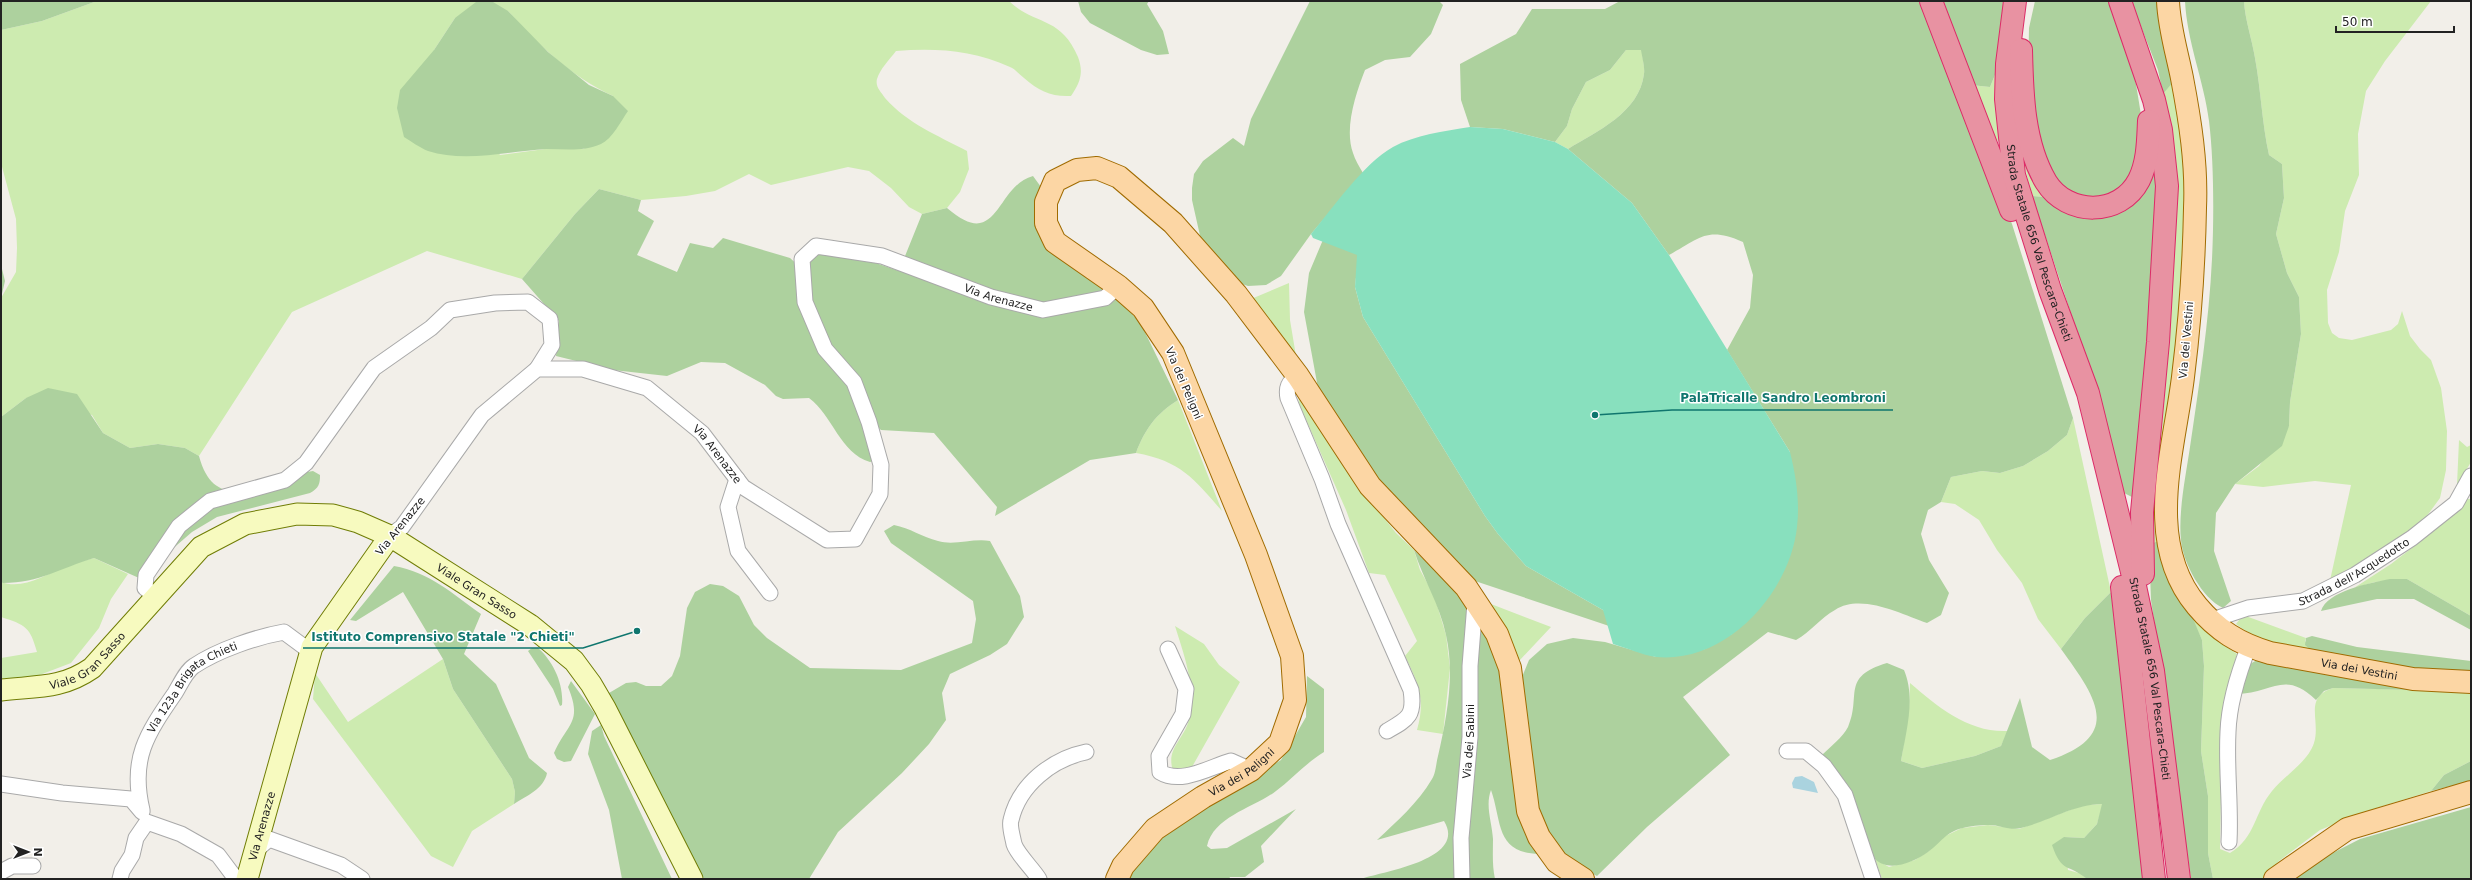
<svg xmlns="http://www.w3.org/2000/svg" width="2472" height="880" viewBox="0 0 2472 880" font-family="'DejaVu Sans',sans-serif">
	<style>
		.grass { fill: #cdebb0; fill-rule: evenodd }
		.forest { fill: #add19e }
		.pitch { fill: #88e0be }
		.water { fill: #aad3df }
		.lines { fill: none; stroke-linecap: round; stroke-linejoin: round }
		.street-casing { stroke: #a9a9a9; stroke-width: 17 }
		.secondary-casing { stroke: #707d05; stroke-width: 23 }
		.primary-casing { stroke: #a06b00; stroke-width: 24 }
		.highway-casing { stroke: #dc2a67; stroke-width: 24 }
		.street { stroke: #fff; stroke-width: 15 }
		.secondary { stroke: #f7fabf; stroke-width: 21 }
		.primary { stroke: #fcd6a4; stroke-width: 22 }
		.highway { stroke: #e892a2; stroke-width: 22 }
		.labels { text-anchor: middle; stroke-width: 3; stroke-linejoin: round; paint-order: stroke }
		.street-label { font-size: 11px; fill: #222; stroke: #fff }
		.leader { fill: none; stroke: #0f766e; stroke-width: 1.5 }
		.callout-dot { fill: #0f766e; stroke: #fff; stroke-width: 1.5 }
		.callout-label { font-size: 12px; text-anchor: middle; font-weight: bold; fill: #0f766e; stroke: #fff; stroke-width: 3; stroke-linejoin: round; paint-order: stroke }
	</style>
	<rect width="100%" height="100%" fill="#f2efe9"/>
	<!-- grass -->
	<path class="grass" d="M97,1H1009C1034,26 1060,15 1078,57C1084,73 1080,83 1071,96C1051,97 1039,91 1024,78C1019,74 1015,69 1010,67C972,50 936,48 896,51C889,60 880,69 877,79C875,87 881,92 885,98C908,124 937,135 967,151L969,169L960,192L947,208L922,214L909,207L891,188L869,171L848,167L771,185L749,174L715,191L686,196L641,200L599,189L575,214L522,279L427,251L292,312L199,456L185,448L158,444L130,448L103,433L92,415L26,398L1,417V298L16,272L17,248L16,219L1,163V30L42,21ZM508,11C538,45 572,77 613,96L584,149H545L500,155L434,50L455,18Z
		M2244,1H2431L2385,61L2366,91L2358,134L2359,175L2345,211L2339,252L2327,290L2328,323L2332,333L2339,338L2352,340L2391,330L2398,324L2402,311L2410,336L2420,349L2431,360L2441,388L2447,431L2446,470L2440,498L2421,524L2329,585L2351,485L2315,481L2263,487L2235,484L2259,466L2289,426L2290,402L2301,334L2299,297L2287,273L2276,234L2284,198L2282,164L2269,155C2262,123 2261,91 2255,58C2252,39 2245,20 2244,1Z
		M1626,50H1642C1642,57 1645,67 1644,74C1639,113 1597,131 1568,149L1555,142L1567,126L1572,109L1586,82L1610,70Z
		M1997,70L2001,141L1994,140L1971,85L1990,87Z
		M2176,78L2189,216L2161,542L2149,545L2163,94Z
		M2021,151L2045,197L2032,196Z
		M1289,283L1290,320L1296,356L1271,321L1251,299Z
		M1298,393L1370,500L1396,533L1414,550L1420,570L1434,595L1446,635L1450,668L1443,734L1417,730C1426,699 1418,683 1405,656L1417,641L1385,575L1369,573L1346,510L1299,404Z
		M1178,400L1222,511C1194,479 1181,461 1136,453C1145,429 1156,414 1178,400Z
		M2073,418L2111,592L2085,618L2061,649L2038,619L2022,583L1997,550L1979,520L1955,504L1941,502L1951,477L1982,471L2000,473L2023,466L2048,451L2067,435Z
		M2459,440L2467,447L2471,445V462L2457,485Z
		M2464,499H2471V616L2407,579L2375,582L2354,588L2391,564L2430,534Z
		M94,558L128,574L111,599L99,628L71,663L37,676L1,681V658L37,652C30,627 26,625 1,617V582C23,590 45,575 64,567C73,563 84,561 94,558Z
		M1491,604L1551,627L1519,661L1513,658L1500,620Z
		M2243,615L2306,638L2305,641L2312,651C2285,646 2259,642 2236,624Z
		M2191,616L2211,636L2237,654L2226,695L2222,735L2220,849L2230,853C2256,837 2254,813 2272,791C2284,776 2308,762 2314,743C2321,721 2303,697 2333,688L2471,691V761L2444,775L2431,791L2364,812L2320,830L2279,861L2263,879H2213L2208,853V796L2201,751L2204,666L2202,640Z
		M1175,626L1204,644L1219,665L1240,682L1192,767L1173,771C1166,749 1182,741 1188,723C1198,692 1184,655 1175,626Z
		M443,659L453,689L512,779L515,792L514,804L472,831L453,867L431,856L313,699L315,673L348,722Z
		M1910,683C1938,707 1969,733 2008,731L2001,746L1975,756L1922,768L1901,761L1909,709Z
		M2103,804L2097,824L2084,838L2064,837L2068,870L2082,874L2087,879H1882L1875,859L1889,867L1915,860L1929,851L1941,838L1962,828L1988,825L2019,829L2083,805Z"/>
	<!-- forest -->
	<path class="forest" d="M1,1H97L42,21L1,30Z
		M1078,1H1149L1147,4L1163,31L1169,54L1157,55L1141,50L1090,23L1081,12Z
		M1310,1H1439L1443,5L1431,34L1410,57L1385,60L1365,70C1356,93 1344,128 1353,153C1355,160 1359,166 1363,173L1311,234L1281,276L1266,285L1248,286L1233,281L1203,249L1192,200V188L1194,174L1203,161L1233,138L1244,146L1251,119Z
		M1620,1H1919L2012,224L2073,418L2067,435L2048,451L2023,466L2000,473L1982,471L1951,477L1941,502L1928,510L1921,534L1929,560L1949,593L1941,615L1927,623C1901,614 1861,593 1835,610C1820,618 1811,632 1796,640L1768,632L1683,697L1730,755L1647,827L1597,876L1569,862L1546,836L1532,800L1520,682L1529,660L1547,644L1573,638L1605,642L1656,657L1682,655L1705,649L1732,634L1790,452L1727,350L1750,308L1753,275L1743,242C1707,226 1700,238 1669,255L1632,203L1568,149C1597,131 1639,113 1644,74C1645,67 1642,57 1641,50H1626L1610,70L1586,82L1572,109L1567,126L1555,142L1503,129L1470,127L1461,100L1460,64L1516,34L1532,9H1605Z
		M1940,1H2006L1997,70L1990,87L1971,85Z
		M2035,1H2110L2135,78L2142,121L2134,174L2118,193L2091,201L2065,193L2044,163L2028,80L2029,28Z
		M2131,1H2164L2174,81L2163,94L2158,70Z
		M2185,1H2244C2245,20 2252,39 2255,58C2261,91 2262,123 2269,155L2282,164L2284,198L2276,234L2287,273L2299,297L2301,334L2290,402L2289,426L2282,446L2235,484L2216,513L2214,551L2231,601L2223,608C2202,598 2183,563 2181,540C2178,513 2186,474 2190,447C2199,385 2209,322 2212,259C2214,218 2214,161 2209,121C2204,81 2187,42 2185,1Z
		M476,2H493L508,11L548,52L589,85L613,96L628,111C621,121 612,139 601,144C583,152 565,149 546,149C509,151 465,163 428,151C420,148 411,141 404,137L397,108L400,90L434,50L455,18Z
		M2160,162L2138,492L2132,497L2124,493L2104,413L2032,196L2045,197L2094,217Z
		M1033,176L1041,187L1040,208L1099,281L1140,322L1178,400C1156,414 1145,429 1136,453L1090,460L995,516L997,507L934,433L881,430L872,422C855,391 792,295 810,262C812,259 817,256 819,254L873,262L899,271L922,214L947,208C999,253 995,186 1033,176Z
		M599,189L641,200L638,211L654,221L637,255L677,272L690,243L713,248L723,238L790,258L800,267L803,300L846,375L877,460L870,462C840,453 833,416 809,398L783,399L776,396L765,385L725,363L701,362L667,376L613,370L556,356L559,321L522,279L575,214Z
		M1361,230L1355,287L1363,317L1485,516L1498,534L1526,566L1603,610L1627,632L1472,580L1390,494L1353,447L1318,388L1304,312L1309,273L1325,235Z
		M1,265L5,281L1,298Z
		M48,388L77,394L103,433L130,448L158,444L185,448L199,456C216,521 270,477 313,471L320,475C320,484 319,488 310,493L217,517L192,532L139,578L94,558C60,568 40,583 3,583L1,582V417L26,398Z
		M894,525C910,528 922,537 938,541C954,546 973,538 990,541L1020,596L1024,617L1007,644L990,655L950,674L942,693L946,720L929,744L902,773L838,832L809,879H704L609,693L626,683L636,682L646,686H661L672,676L680,656L687,608L695,592L710,584L723,586L739,596L754,625L767,638L810,668L901,670L972,643L976,619L973,601L891,543L884,531Z
		M2156,542H2161L2202,640L2204,666L2201,751L2208,796V853L2213,879H2191L2151,600L2149,545Z
		M1414,550L1452,587L1470,612L1459,879H1361C1381,872 1468,860 1444,821L1377,840C1397,821 1418,803 1432,779C1436,773 1436,763 1438,756C1447,717 1455,674 1446,635C1440,605 1423,579 1414,550Z
		M394,566C429,572 453,594 481,614L464,654L496,684L529,758L547,773C544,789 526,796 514,804L515,792L512,779L453,689L443,659L403,592L356,621L350,620Z
		M2390,579H2407L2471,616V630L2414,599H2377L2321,611C2327,591 2370,583 2390,579Z
		M2111,592L2143,879H2087C2068,863 2062,874 2052,845L2064,837L2084,838L2097,824L2102,804C2071,805 2050,821 2021,828C2010,831 1998,824 1987,825C1980,825 1970,826 1963,828C1945,832 1941,843 1928,852C1914,862 1889,873 1875,859L1843,785L1822,755C1830,747 1843,737 1848,727C1862,696 1840,677 1887,663L1904,670C1916,698 1906,732 1901,761L1922,768L1975,756L2001,746L2020,698L2032,747L2050,760C2125,735 2095,696 2061,649L2085,618Z
		M1479,626L1495,646L1539,854C1495,853 1502,821 1491,790C1485,806 1492,822 1493,839C1493,852 1492,865 1495,879H1467Z
		M2312,636L2357,647L2471,661V677L2312,651L2305,645L2306,638Z
		M532,648H538C553,661 564,684 562,705L560,706L553,689L528,651Z
		M2257,660L2269,662L2418,690L2333,688L2324,691L2316,700C2284,669 2272,694 2236,694L2250,664Z
		M1307,676L1324,689V752C1306,763 1292,779 1276,791C1254,808 1214,816 1207,846L1211,849L1227,848L1296,809L1261,846L1264,862L1245,877H1230L1229,879H1129L1133,864L1151,846L1234,787L1281,760L1306,717Z
		M571,681L595,714L571,761L564,762L557,759L554,753C567,723 583,723 568,687Z
		M601,725L604,736L672,879H622L609,810L588,754L592,731Z
		M2471,761V781L2431,791L2444,775Z
		M2471,807V879H2294L2323,858L2360,839Z"/>
	<!-- pitch -->
	<path class="pitch" d="M1470,127L1503,129L1555,142L1568,149L1632,203L1669,255L1790,452C1796,476 1800,502 1797,527C1790,592 1727,664 1656,657C1642,655 1627,648 1613,644L1603,610L1526,566L1498,534L1485,516L1363,317L1355,287L1357,255L1313,238L1311,234C1333,208 1363,164 1393,147C1415,135 1444,131 1470,127Z"/>
	<!-- water -->
	<path class="water" d="M1802,776L1814,782L1818,793L1793,788L1792,783L1795,777Z"/>
	<g class="lines">
		<!-- street casing -->
		<g class="street-casing">
			<g id="street">
				<path d="M1298,376C1288,382 1286,388 1288,398L1322,479L1338,524L1411,690C1415,716 1408,719 1387,731"/>
				<path d="M737,479L728,507L738,551L770,593"/>
				<path id="s1" d="M390,536L402,527L482,415L537,369H583L647,388L702,433L743,487L827,540L855,539L880,494L881,465L869,422L854,382L825,349L805,302L802,259L816,246L882,256L991,297L1043,310L1105,298L1118,286"/>
				<path d="M156,597L145,588L146,575L179,526L210,501L285,480L306,463L374,368L431,328L450,310L495,303L528,302L550,319L552,345L537,369"/>
				<path id="s2" d="M2209,621L2248,608L2303,601L2355,575L2412,538L2456,503L2471,476"/>
				<path d="M1168,649L1186,689L1183,714L1159,756L1160,772C1181,785 1210,767 1231,761L1251,770"/>
				<path d="M1787,751H1806L1824,766L1845,795L1873,879"/>
				<path d="M1,784L62,793L131,799L142,812"/>
				<path id="s3" d="M142,810C130,759 146,735 175,693C180,685 186,671 194,666C218,650 256,637 284,632L311,652"/>
				<path d="M2229,842C2231,806 2226,769 2228,732C2229,702 2238,674 2249,646"/>
				<path d="M255,851L269,839L341,865L362,879"/>
				<path d="M1,872L12,866H33"/>
				<path d="M120,879L122,871L132,855L136,838L147,822L181,834L218,855L236,879"/>
				<path d="M1039,879C1033,869 1017,854 1014,844C1013,838 1009,826 1011,820C1019,785 1052,759 1086,752"/>
				<path id="s4" d="M1462,879L1461,838L1470,737V666L1475,603"/>
			</g>
		</g>
		<!-- secondary casing -->
		<g class="secondary-casing">
			<g id="secondary">
				<path id="s5" d="M1,690C36,686 62,689 92,668L201,547L245,524L297,514L333,515L358,522L390,536L530,625L574,661L591,684L605,708L692,879"/>
				<path id="s6" d="M247,879L312,647L390,536"/>
			</g>
		</g>
		<!-- primary casing -->
		<g class="primary-casing">
			<g id="primary">
				<path id="s7" d="M2168,1C2169,27 2177,53 2182,78C2190,120 2197,164 2195,208C2194,264 2190,321 2183,377C2174,451 2143,542 2197,606C2217,630 2239,644 2270,653L2413,679L2471,682"/>
				<path id="s8" d="M1117,879L1123,866L1155,829L1203,797L1251,770L1280,743L1295,700L1292,656L1256,555L1173,353L1143,308L1118,286L1055,242L1046,223V202L1055,181L1077,170L1097,168L1119,177L1173,223L1236,294L1298,376L1370,486L1466,587L1497,634L1510,668L1528,811L1539,837L1557,862L1583,879"/>
				<path d="M2275,879L2347,829L2471,792"/>
			</g>
		</g>
		<!-- highway casing -->
		<g class="highway-casing">
			<g id="highway">
				<path d="M1931,1L2011,210"/>
				<path id="s9" d="M2015,1L2007,64L2006,99L2014,175L2050,290L2088,393L2132,572L2153,671L2179,879"/>
				<path d="M2120,1L2154,100L2161,130L2167,186L2158,342L2142,512L2143,574"/>
				<path d="M2021,50C2022,93 2023,143 2046,182C2067,216 2120,217 2139,180C2148,162 2148,142 2149,121"/>
				<path d="M2122,587L2154,879"/>
			</g>
		</g>
		<!-- street -->
		<use href="#street" class="street"/>
		<!-- secondary -->
		<use href="#secondary" class="secondary"/>
		<!-- primary -->
		<use href="#primary" class="primary"/>
		<!-- highway -->
		<use href="#highway" class="highway"/>
	</g>
	<g class="labels">
		<!-- street labels -->
		<g class="street-label">
			<text dy="4" stroke="none"><textPath href="#s9" startOffset="247">Strada Statale 656 Val Pescara-Chieti</textPath></text>
			<text dy="4" stroke="none"><textPath href="#s1" startOffset="1119">Via Arenazze</textPath></text>
			<text transform="translate(2186 340) rotate(-85)" y="4">Via dei Vestini</text>
			<text transform="translate(1184 383) rotate(67)" y="4">Via dei Peligni</text>
			<text dy="4" stroke="none"><textPath href="#s1" startOffset="434">Via Arenazze</textPath></text>
			<text transform="translate(400 526) rotate(-51)" y="4">Via Arenazze</text>
			<text dy="4" stroke="none"><textPath href="#s2" startOffset="155">Strada dell'Acquedotto</textPath></text>
			<text dy="4" stroke="none"><textPath href="#s5" startOffset="560">Viale Gran Sasso</textPath></text>
			<text dy="4" stroke="none"><textPath href="#s5" startOffset="95">Viale Gran Sasso</textPath></text>
			<text dy="4" stroke="none"><textPath href="#s7" startOffset="795">Via dei Vestini</textPath></text>
			<text dy="4" stroke="none"><textPath href="#s9" startOffset="698">Strada Statale 656 Val Pescara-Chieti</textPath></text>
			<text dy="4" stroke="none"><textPath href="#s3" startOffset="144">Via 123a Brigata Chieti</textPath></text>
			<text dy="4" stroke="none"><textPath href="#s4" startOffset="138">Via dei Sabini</textPath></text>
			<text dy="4" stroke="none"><textPath href="#s8" startOffset="167">Via dei Peligni</textPath></text>
			<text dy="4" stroke="none"><textPath href="#s6" startOffset="55">Via Arenazze</textPath></text>
		</g>
	</g>
	<!-- callouts -->
	<path class="leader" d="M1595 415L1672 410H1893M637 631L583 648H303"/>
	<g class="callout-dot">
		<circle cx="1595" cy="415" r="4"/>
		<circle cx="637" cy="631" r="4"/>
	</g>
	<g class="callout-label">
		<text x="1783" y="402">PalaTricalle Sandro Leombroni</text>
		<text x="443" y="641">Istituto Comprensivo Statale "2 Chieti"</text>
	</g>
	<!-- border -->
	<rect width="2472" height="880" fill="none" stroke="#222222" stroke-width="4"/>
	<!-- north arrow -->
	<g transform="translate(28 852) rotate(90)" stroke="#ffffff" stroke-width="3" paint-order="stroke">
	<path d="M0-3L7 15L0 10L-7 15Z" fill="#222222"/>
	<text y="-6" font-size="11" font-weight="bold" text-anchor="middle" fill="#222222">N</text>
	</g>
	<!-- scale -->
	<path d="M2336 26v6h118v-6" fill="none" stroke="#222222" stroke-width="2"/>
	<text x="2342" y="26" font-size="12" fill="#222222" stroke="#ffffff" stroke-width="3" paint-order="stroke">50 m</text>
</svg>
